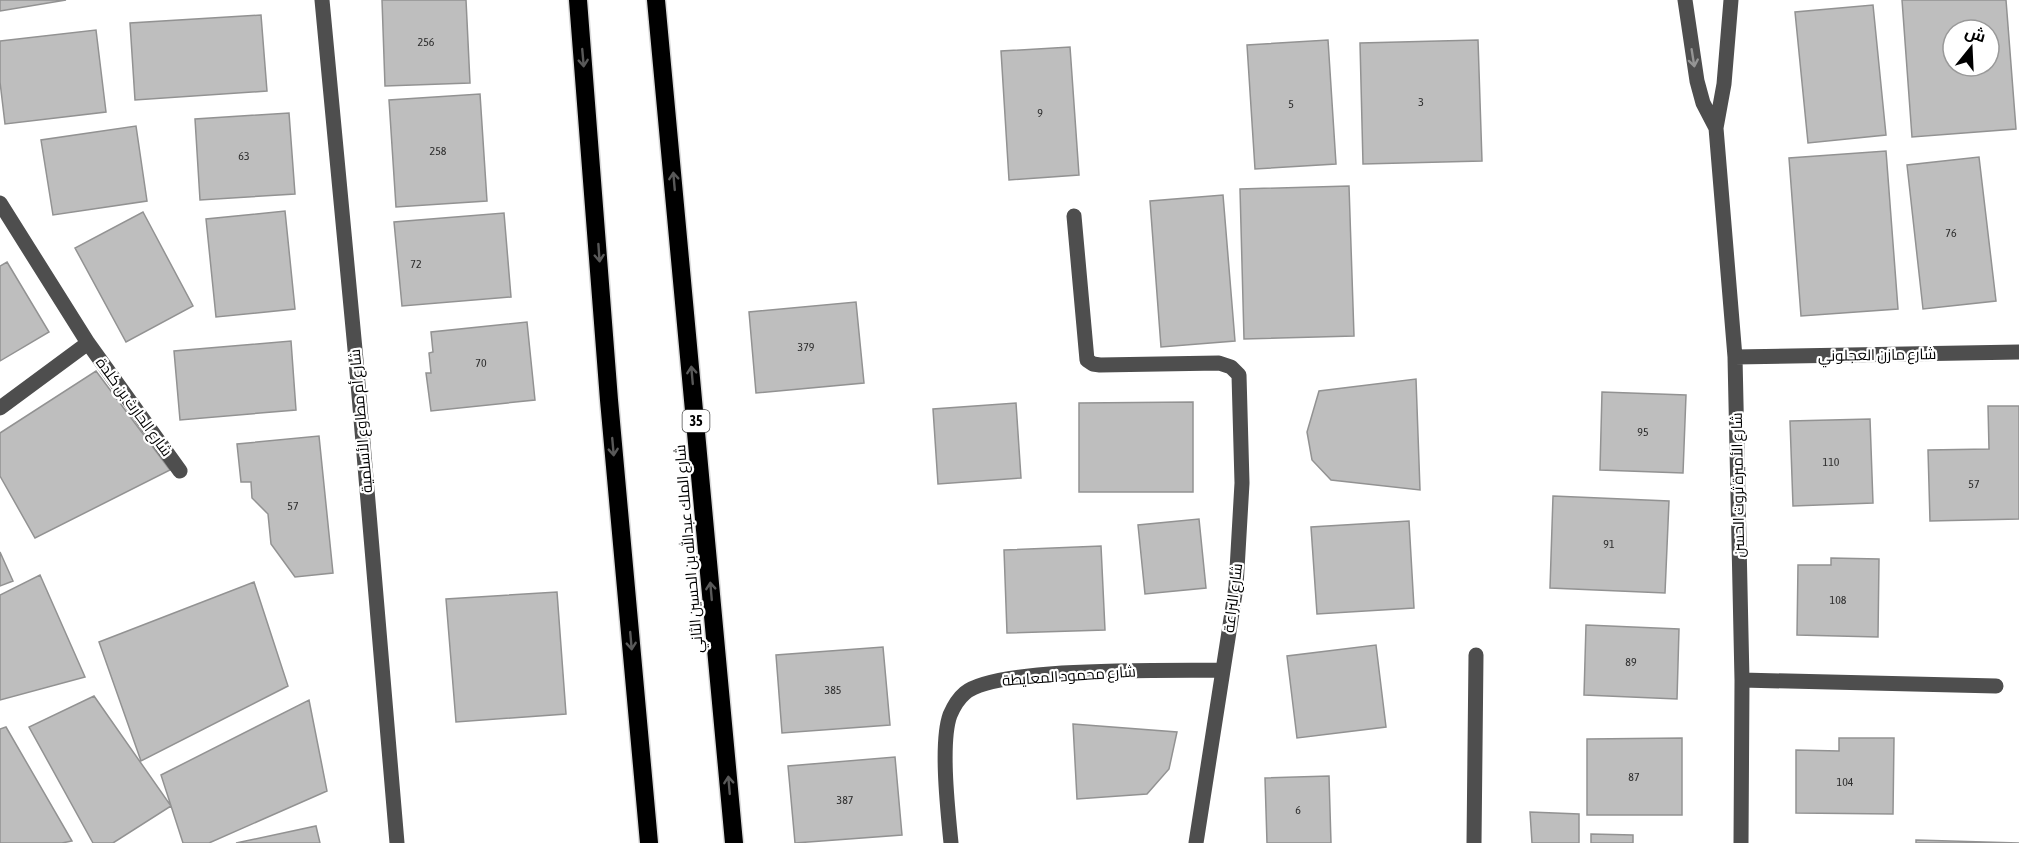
<svg xmlns="http://www.w3.org/2000/svg" width="2019" height="843" viewBox="0 0 2019 843" font-family="'Asap Condensed',Cairo,sans-serif">
	<style>
		.building { fill: #bebebe; stroke: #929292; stroke-width: 1.5; fill-rule: evenodd }
		.lines { fill: none; stroke-linecap: round; stroke-linejoin: round }
		.highway-casing { stroke: #dbdbdb; stroke-width: 21 }
		.minor { stroke: #4e4e4e; stroke-width: 15 }
		.highway { stroke: #000; stroke-width: 18 }
		.oneway { stroke: #595959 }
		.oneway2 { stroke: #959595 }
		.labels { text-anchor: middle; stroke-width: 4.5; stroke-linejoin: round; paint-order: stroke }
		.number-label { font-size: 12px; fill: #303030 }
		.shield { fill: #fff; stroke: #4c4c4c; stroke-width: 1.5 }
		.shield-label { font-size: 14px; font-weight: bold; fill: #000 }
		.street-label { font-size: 15px; fill: #000; stroke: #fff }
	</style>
	<rect width="100%" height="100%" fill="#fff"/>
	<!-- building -->
	<path class="building" d="M0,0H66L0,11Z
		M382,0H466L470,83L385,86Z
		M1902,0H2006L2016,129L1912,137ZM1953,30H1989V66H1953Z
		M1873,5L1886,135L1808,143L1795,12Z
		M261,15L267,91L135,100L130,23Z
		M96,30L106,112L5,124L0,82V41Z
		M1328,40L1336,164L1255,169L1247,45Z
		M1478,40L1482,161L1363,164L1360,43Z
		M1070,47L1079,175L1009,180L1001,51Z
		M480,94L487,201L396,207L389,100Z
		M289,113L295,194L200,200L195,119Z
		M136,126L147,201L53,215L41,140Z
		M1886,151L1898,309L1801,316L1789,158Z
		M1979,157L1996,301L1923,309L1907,165Z
		M1349,186L1354,336L1244,339L1240,189Z
		M1223,195L1235,341L1161,347L1150,201Z
		M285,211L295,309L216,317L206,219Z
		M143,212L193,306L126,342L75,248Z
		M504,213L511,297L402,306L394,222Z
		M7,262L49,332L0,361V266Z
		M856,302L864,383L756,393L749,312Z
		M527,322L535,400L431,411L426,373H431L429,353L433,352L431,332Z
		M291,341L296,410L180,420L174,351Z
		M96,371L170,470L35,538L0,476V433Z
		M1416,379L1420,490L1331,480L1312,460L1307,432L1319,391Z
		M1602,392L1686,395L1683,473L1600,470Z
		M1193,402V492H1079V403Z
		M1016,403L1021,478L938,484L933,409Z
		M1988,406H2019V519L1930,521L1928,450L1989,449Z
		M1870,419L1873,503L1793,506L1790,421Z
		M319,436L333,573L295,577L271,544L268,514L252,498L251,482H241L237,444Z
		M1553,496L1669,501L1665,593L1550,588Z
		M1199,519L1206,588L1145,594L1138,525Z
		M1409,521L1414,608L1317,614L1311,527Z
		M1101,546L1105,630L1007,633L1004,550Z
		M0,552L13,581L0,586Z
		M1831,558L1879,559L1878,637L1797,635L1798,565H1831Z
		M40,575L85,677L0,700V595Z
		M254,582L288,686L141,761L99,642Z
		M557,592L566,714L456,722L446,599Z
		M1586,625L1679,629L1677,699L1584,695Z
		M1376,645L1386,727L1297,738L1287,656Z
		M883,647L890,725L782,733L776,655Z
		M94,696L171,806L113,843H93L29,727Z
		M309,700L327,791L209,843H183L161,775Z
		M1073,724L1177,732L1169,769L1147,794L1077,799Z
		M6,727L72,841L62,843H0V729Z
		M1682,738V815H1587V739Z
		M1839,738H1894L1893,814L1796,813V750L1839,751Z
		M895,757L902,835L795,843L788,766Z
		M1329,776L1331,843H1267L1265,778Z
		M1530,812L1579,814V843H1532Z
		M316,826L320,843H236Z
		M1591,834L1633,835V843H1591Z
		M1916,840L2019,843H1916Z"/>
	<g class="lines">
		<!-- highway casing -->
		<g class="highway-casing">
			<path id="highway" d="M578,0L609,400L649,843
				M656,0L734,843"/>
		</g>
		<!-- minor -->
		<path class="minor" d="M322,0L356,360L397,843
			M1685,0L1697,81L1703,103L1716,128
			M1731,0L1724,84L1716,128L1735,357L1742,680L1741,843
			M0,203L88,343L180,471
			M1074,216L1087,360L1093,364L1100,365L1219,363L1231,367L1239,375L1242,483L1236,587L1196,843
			M1735,357L2019,352
			M0,408L88,343
			M1742,680L1996,686
			M951,843C948,812 940,743 950,715C953,708 959,698 965,693C997,666 1175,671 1223,670
			M1474,843L1476,655"/>
		<!-- highway -->
		<use href="#highway" class="highway"/>
	</g>
	<!-- one-way arrows -->
	<defs><path id="oneway-shaft" d="M-6 0H5M1.5-3L5.5 0L1.5 3" fill="none" stroke-width="1.6" stroke-linecap="round" stroke-linejoin="round" transform="scale(1.5)"/></defs>
	<g class="oneway">
		<use href="#oneway-shaft" transform="translate(583 58) rotate(85)"/>
		<use href="#oneway-shaft" transform="translate(674 181) rotate(-95)"/>
		<use href="#oneway-shaft" transform="translate(599 253) rotate(86)"/>
		<use href="#oneway-shaft" transform="translate(692 375) rotate(-95)"/>
		<use href="#oneway-shaft" transform="translate(613 447) rotate(85)"/>
		<use href="#oneway-shaft" transform="translate(711 591) rotate(-95)"/>
		<use href="#oneway-shaft" transform="translate(631 641) rotate(85)"/>
		<use href="#oneway-shaft" transform="translate(729 785) rotate(-95)"/>
	</g>
	<use class="oneway2" href="#oneway-shaft" transform="translate(1693 58) rotate(81)"/>
	<g class="labels">
		<!-- number labels -->
		<g class="number-label">
			<text x="426" y="46">256</text>
			<text x="1421" y="106">3</text>
			<text x="1291" y="108">5</text>
			<text x="1040" y="117">9</text>
			<text x="438" y="155">258</text>
			<text x="244" y="160">63</text>
			<text x="1951" y="237">76</text>
			<text x="416" y="268">72</text>
			<text x="806" y="351">379</text>
			<text x="481" y="367">70</text>
			<text x="1643" y="436">95</text>
			<text x="1831" y="466">110</text>
			<text x="1974" y="488">57</text>
			<text x="293" y="510">57</text>
			<text x="1609" y="548">91</text>
			<text x="1838" y="604">108</text>
			<text x="1631" y="666">89</text>
			<text x="833" y="694">385</text>
			<text x="1634" y="781">87</text>
			<text x="1845" y="786">104</text>
			<text x="845" y="804">387</text>
			<text x="1298" y="814">6</text>
		</g>
		<!-- shield labels -->
		<rect class="shield" x="682.5" y="410" width="27" height="22" rx="4.5"/>
		<g class="shield-label">
			<text x="696" y="426">35</text>
		</g>
		<!-- street labels -->
		<g class="street-label">
			<text transform="translate(1877 355) rotate(-1)" y="5">شارع مازن العجلوني</text>
			<text transform="translate(134 407) rotate(54)" y="5">شارع الحارث بن كلدة</text>
			<text transform="translate(361 421) rotate(-95)" y="5">شارع أم مطاوع الأسلمية</text>
			<text transform="translate(1738 485) rotate(-91)" y="5">شارع الأميرة ثروت الحسن</text>
			<text transform="translate(689 549) rotate(-95)" y="5">شارع الملك عبدالله بن الحسين الثاني</text>
			<text transform="translate(1233 598) rotate(-83)" y="5">شارع البراعة</text>
			<text transform="translate(1069 676) rotate(-4)" y="5">شارع محمود المعايطة</text>
		</g>
	</g>
	<!-- north arrow -->
	<g transform="translate(1971 48) rotate(18)"><circle r="28" fill="#ffffff" stroke="#999999" stroke-width="1.5"/>
	<path d="M0-4.5L10 22L0 15L-10 22Z" fill="#000000"/>
	<text y="-9" font-size="16" font-weight="bold" text-anchor="middle" fill="#000000">ش</text>
	</g>
</svg>
